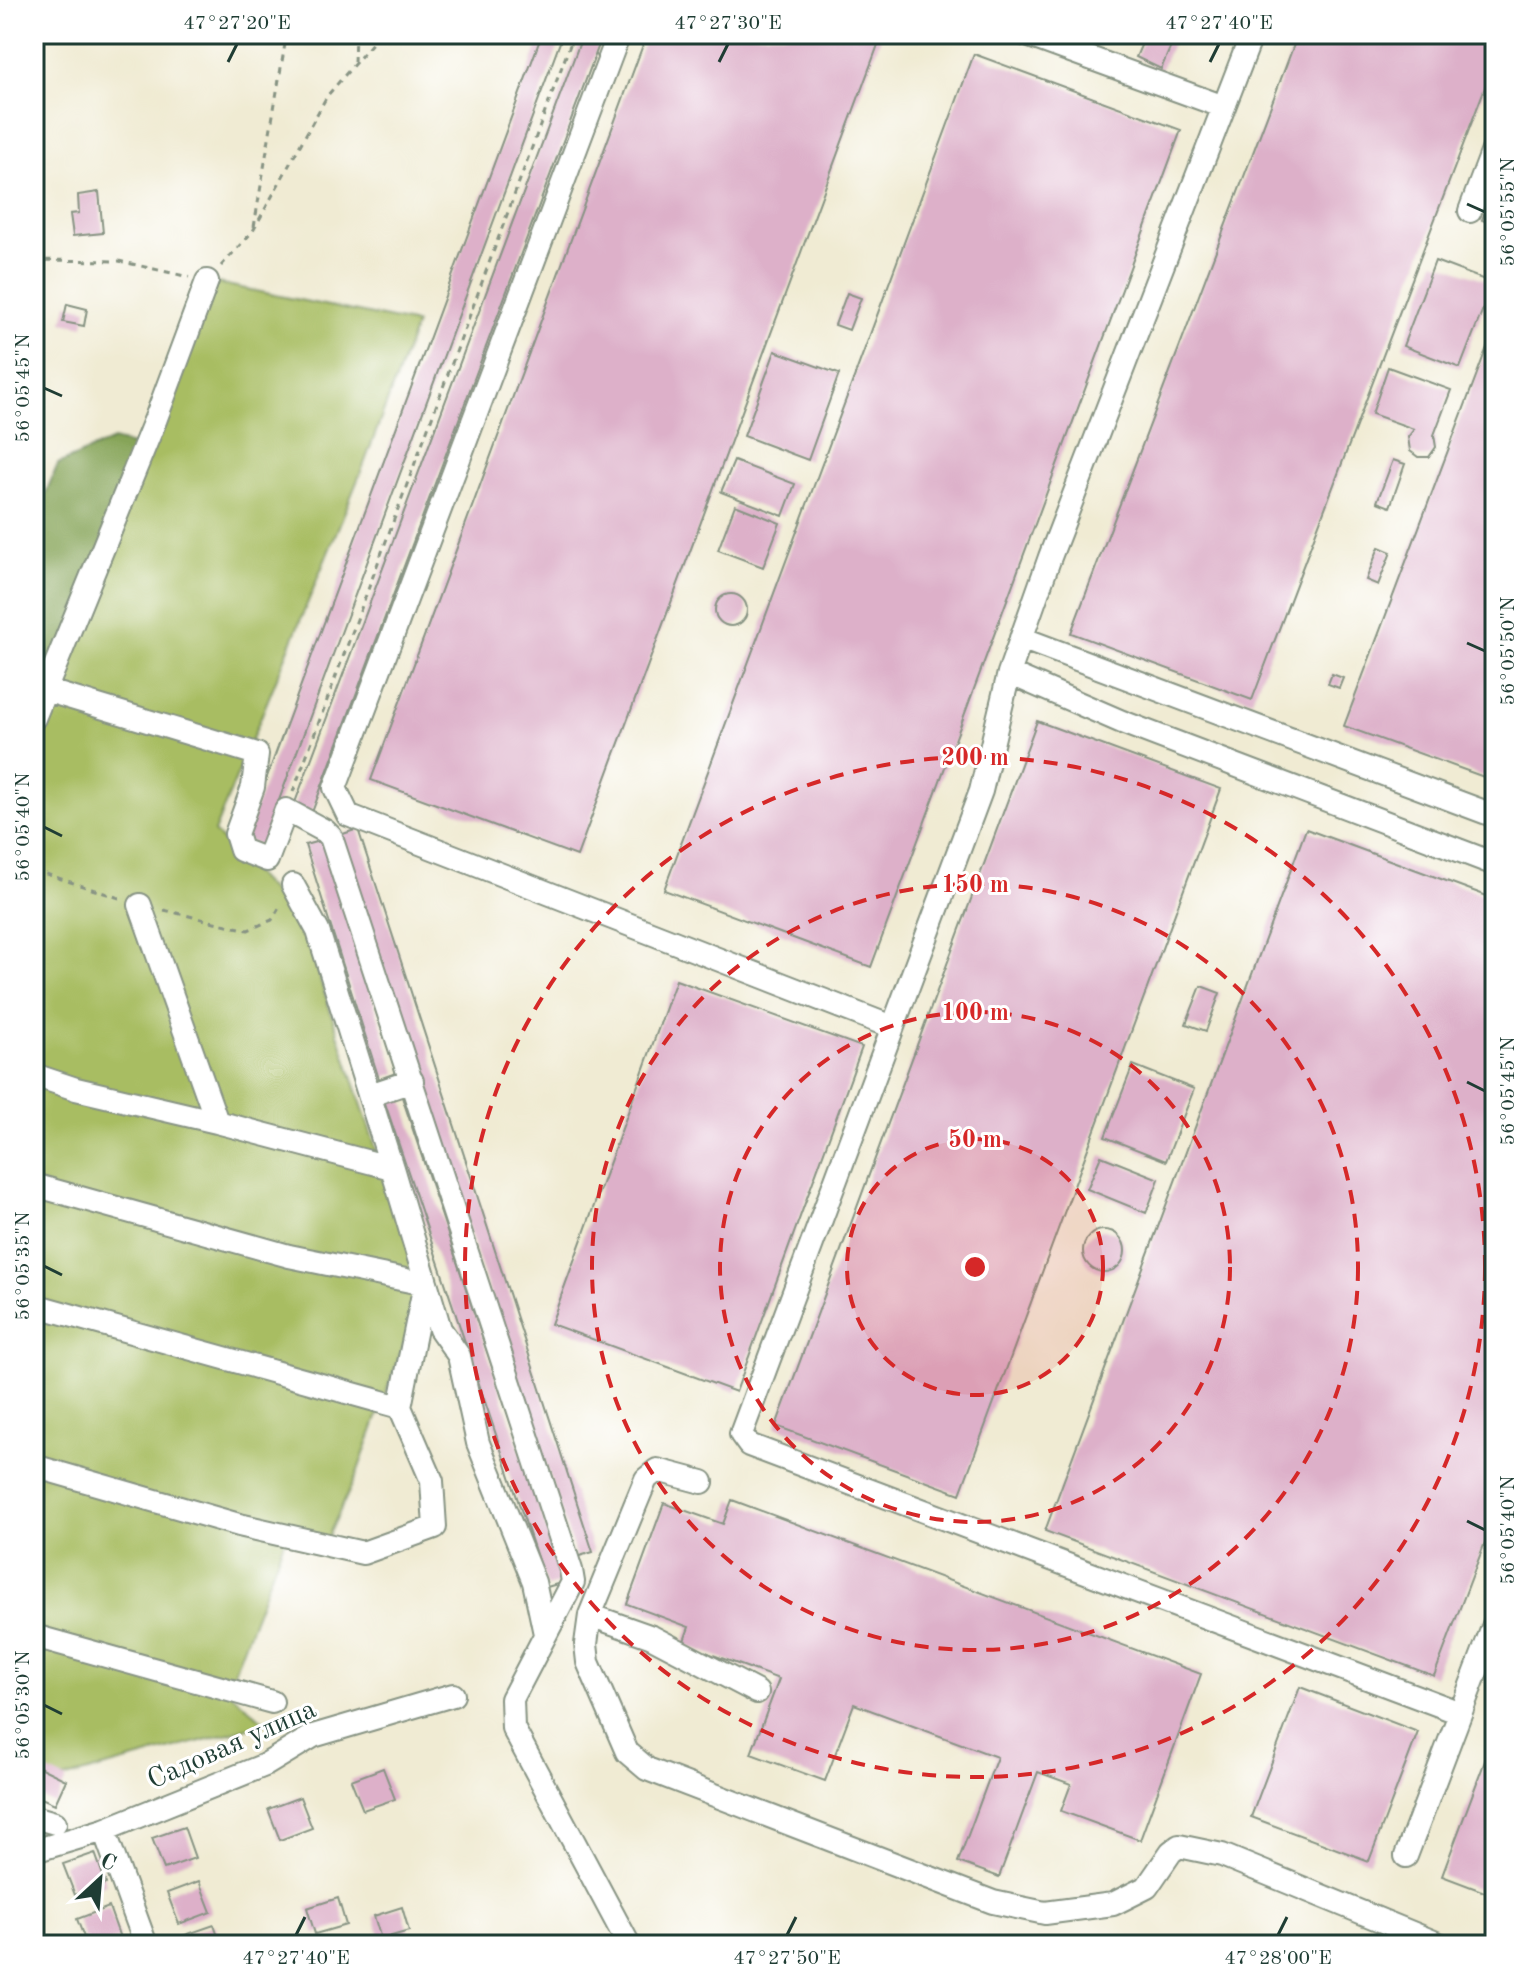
<svg xmlns="http://www.w3.org/2000/svg" width="1529" height="1979" viewBox="0 0 1529 1979" font-family="'Old Standard TT',serif">
	<style>
		.green { fill: #a8bd62; stroke: #647d4b; stroke-width: 2 }
		.forest { fill: #86a458; stroke: #527046; stroke-width: 2 }
		.building { fill: #ddb0c9 }
		.lines { fill: none; stroke-linecap: round; stroke-linejoin: round }
		.minor-casing { stroke: #889484; stroke-width: 26 }
		.path { stroke: #889484; stroke-width: 3; stroke-dasharray: 6 6; stroke-linecap: butt }
		.minor { stroke: #fff; stroke-width: 22 }
		.ticks { fill: none; stroke: #1f3d34; stroke-width: 3 }
		.ring { fill: none; stroke: #d62828; stroke-width: 4; stroke-dasharray: 14 10 }
		.labels { text-anchor: middle; stroke-width: 6; stroke-linejoin: round; paint-order: stroke }
		.street-label { font-size: 28px; fill: #1f3d34; stroke: #fff }
		.centre { fill: #d62828; stroke: #fff; stroke-width: 4 }
		.ring-label { font-size: 24px; text-anchor: middle; font-weight: bold; fill: #d62828; stroke: #fff; stroke-width: 6; stroke-linejoin: round; paint-order: stroke }
		.neatline { fill: none; stroke: #1f3d34; stroke-width: 3 }
		.ticks-label { font-size: 20px; text-anchor: middle; fill: #1f3d34 }
	</style>
	<rect width="100%" height="100%" fill="#fff"/>
	<filter id="ink" filterUnits="userSpaceOnUse"><feTurbulence type="fractalNoise" baseFrequency=".0125" numOctaves="2"/><feDisplacementMap in="SourceGraphic" scale="16" xChannelSelector="R" yChannelSelector="G"/><feConvolveMatrix kernelMatrix="1 2 1 2 8 2 1 2 1" color-interpolation-filters="sRGB"/></filter>
	<filter id="wash" filterUnits="userSpaceOnUse"><feTurbulence type="fractalNoise" baseFrequency=".006" numOctaves="4" result="noise"/><feDisplacementMap in="SourceGraphic" scale="32" xChannelSelector="R" yChannelSelector="G"/><feGaussianBlur stdDeviation="1.8" result="paint"/><feColorMatrix in="noise" values="0 0 0 0 0 0 0 0 0 0 0 0 0 0 0 0 0 1.4 0 .05"/><feComposite in="paint" operator="in"/></filter>
	<g filter="url(#wash)">
		<rect width="100%" height="100%" fill="#f0ebd3"/>
		<!-- green -->
		<path class="green" d="M207,281L416,324L363,467L214,832L301,922L423,1290L356,1476L325,1543L285,1538L227,1690L266,1723L34,1787V718Z"/>
		<!-- forest -->
		<path class="forest" d="M113,440L144,448L34,718V521L58,464Z"/>
		<g id="blocks">
			<!-- building -->
			<path class="building" d="M542,34H563L262,846L244,839Z
				M583,34H603L311,815L293,808Z
				M647,34H882L577,856L371,780Z
				M1146,34L1172,44L1161,69L1136,57Z
				M1298,34H1495V61L1252,700L1071,633Z
				M974,54L1181,130L871,967L664,890Z
				M99,192L103,233L73,236L70,214L79,213L78,195Z
				M1491,196L1495,198V225L1482,220Z
				M1435,261L1493,283L1460,368L1403,346Z
				M847,293L861,298L849,330L835,325Z
				M67,304L87,309L84,326L63,322Z
				M1495,326V781L1344,726Z
				M775,351L839,374L808,460L744,436Z
				M1388,367L1451,390L1434,435L1436,447L1429,457H1418L1410,451L1408,437L1414,429L1372,414Z
				M1393,460L1405,464L1390,507L1377,502Z
				M734,461L795,484L783,516L721,492Z
				M735,505L780,523L763,567L718,550Z
				M1379,547L1391,552L1378,585L1366,580Z
				M715 610a16 16 0 1 1 32 0a16 16 0 1 1-32 0Z
				M1332,674L1343,678L1339,688L1328,684Z
				M1037,721L1221,789L960,1494L776,1426Z
				M358,829L593,1552L576,1557L340,835Z
				M1306,829L1495,899V1516L1434,1676L1045,1531Z
				M323,840L396,1073L379,1079L305,845Z
				M676,980L862,1047L736,1392L551,1324Z
				M1201,986L1220,993L1206,1031L1186,1024Z
				M1133,1065L1194,1089L1166,1161L1105,1137Z
				M401,1094L564,1582L547,1587L384,1100Z
				M1101,1156L1159,1179L1146,1213L1087,1189Z
				M1083 1251a21 21 0 1 1 42 0a21 21 0 1 1-42 0Z
				M732,1500L1201,1674L1140,1840L1061,1811L1071,1784L1038,1772L999,1877L958,1862L997,1757L854,1704L825,1781L751,1754L779,1679L683,1644L689,1627L627,1604L664,1503L723,1524Z
				M1300,1687L1418,1732L1369,1861L1251,1817Z
				M1495,1734V1896L1442,1876Z
				M37,1766L66,1780L55,1804L34,1795V1772Z
				M383,1768L395,1799L363,1810L351,1780Z
				M300,1797L312,1828L280,1840L268,1809Z
				M184,1827L195,1858L164,1869L152,1838Z
				M95,1853L106,1884L75,1895L63,1864Z
				M199,1881L211,1912L179,1924L167,1893Z
				M338,1898L346,1925L315,1934L307,1908Z
				M109,1907L120,1938L103,1945H87L77,1919Z
				M402,1907L409,1931L381,1939L374,1916Z
				M214,1925L221,1945H185L182,1936Z"/>
		</g>
	</g>
	<g filter="url(#ink)">
		<use href="#blocks" fill-opacity="0" stroke="#889484" stroke-width="2"/>
		<g class="lines">
			<!-- minor casing -->
			<g class="minor-casing">
				<path id="minor" d="M619,34L335,788L348,815L892,1027
					M1024,34L1224,107
					M1252,34L1050,557L1009,673L981,791L741,1434L749,1445L1460,1713
					M1470,211L1495,145
					M1021,638L1495,816
					M1009,673L1122,722L1495,864
					M45,690L257,754L253,787L236,834L241,850L267,860L286,810L325,831L331,837L571,1570L573,1582L512,1699L513,1728L629,1945
					M34,718L156,418L207,281
					M293,885L318,931L392,1168
					M140,905L217,1122
					M34,1075L76,1089L217,1122L392,1168L440,1329L459,1356L478,1443L534,1582L545,1634
					M370,1095L412,1081
					M34,1185L289,1256L425,1284L400,1407
					M34,1305L400,1407L432,1481L435,1527L363,1553L239,1525L34,1466
					M702,1482L657,1470L646,1479L590,1615L586,1644L588,1662L627,1752L647,1769L993,1902L1045,1913L1113,1904L1147,1887L1171,1852L1179,1846L1222,1855L1441,1945
					M590,1615L652,1637L757,1692
					M34,1636L272,1702
					M34,1817L55,1823
					M104,1830L146,1945
					M34,1851L104,1830L265,1765L313,1736L453,1695
					M1406,1856L1495,1622"/>
			</g>
			<!-- path -->
			<path class="path" d="M354,62L355,34
				M254,227L285,44L283,34
				M34,260L119,261L189,277
				M221,266L253,231L327,96L380,34
				M293,792L574,34
				M34,870L122,899
				M164,910L248,930L272,920L282,903"/>
			<!-- minor -->
			<use href="#minor" class="minor"/>
		</g>
	</g>
	<!-- ticks -->
	<path class="ticks" d="M228,62L237,44M719,62L728,44M1210,62L1219,44M1467,204L1485,212M44,388L62,396M1467,643L1485,651M44,827L62,836M1467,1082L1485,1091M44,1266L62,1275M1467,1521L1485,1530M44,1705L62,1714M296,1935L305,1917M787,1935L796,1917M1278,1935L1287,1917"/>
	<!-- distance rings -->
	<circle cx="975" cy="1267" r="128" fill="#d62828" fill-opacity=".12"/>
	<g class="ring">
		<circle cx="975" cy="1267" r="128"/>
		<circle cx="975" cy="1267" r="255"/>
		<circle cx="975" cy="1267" r="383"/>
		<circle cx="975" cy="1267" r="510"/>
	</g>
	<g class="labels">
		<!-- street labels -->
		<g class="street-label">
			<text transform="translate(231 1743) rotate(-24)" y="10">Садовая улица</text>
		</g>
	</g>
	<circle cx="975" cy="1267" r="12" class="centre"/>
	<g class="ring-label">
		<text x="975" y="765">200 m</text>
		<text x="975" y="892">150 m</text>
		<text x="975" y="1020">100 m</text>
		<text x="975" y="1147">50 m</text>
	</g>
	<!-- margin -->
	<rect width="1529" height="1979" fill="none" stroke="#fff" stroke-width="88"/>
	<!-- north arrow -->
	<g transform="translate(100 1879) rotate(26)" stroke="#ffffff" stroke-width="6" paint-order="stroke">
	<path d="M0-6L14 30L0 20L-14 30Z" fill="#1f3d34"/>
	<text y="-12" font-size="22" font-weight="bold" text-anchor="middle" fill="#1f3d34">С</text>
	</g>
	<rect x="44" y="44" width="1441" height="1891" class="neatline"/>
	<g class="ticks-label">
		<text x="237" y="29">47°27'20"E</text>
		<text x="728" y="29">47°27'30"E</text>
		<text x="1219" y="29">47°27'40"E</text>
		<text transform="translate(1507 212) rotate(-90)" y="7">56°05'55"N</text>
		<text transform="translate(22 388) rotate(-90)" y="7">56°05'45"N</text>
		<text transform="translate(1507 651) rotate(-90)" y="7">56°05'50"N</text>
		<text transform="translate(22 827) rotate(-90)" y="7">56°05'40"N</text>
		<text transform="translate(1507 1091) rotate(-90)" y="7">56°05'45"N</text>
		<text transform="translate(22 1266) rotate(-90)" y="7">56°05'35"N</text>
		<text transform="translate(1507 1530) rotate(-90)" y="7">56°05'40"N</text>
		<text transform="translate(22 1705) rotate(-90)" y="7">56°05'30"N</text>
		<text x="296" y="1964">47°27'40"E</text>
		<text x="787" y="1964">47°27'50"E</text>
		<text x="1278" y="1964">47°28'00"E</text>
	</g>
</svg>
